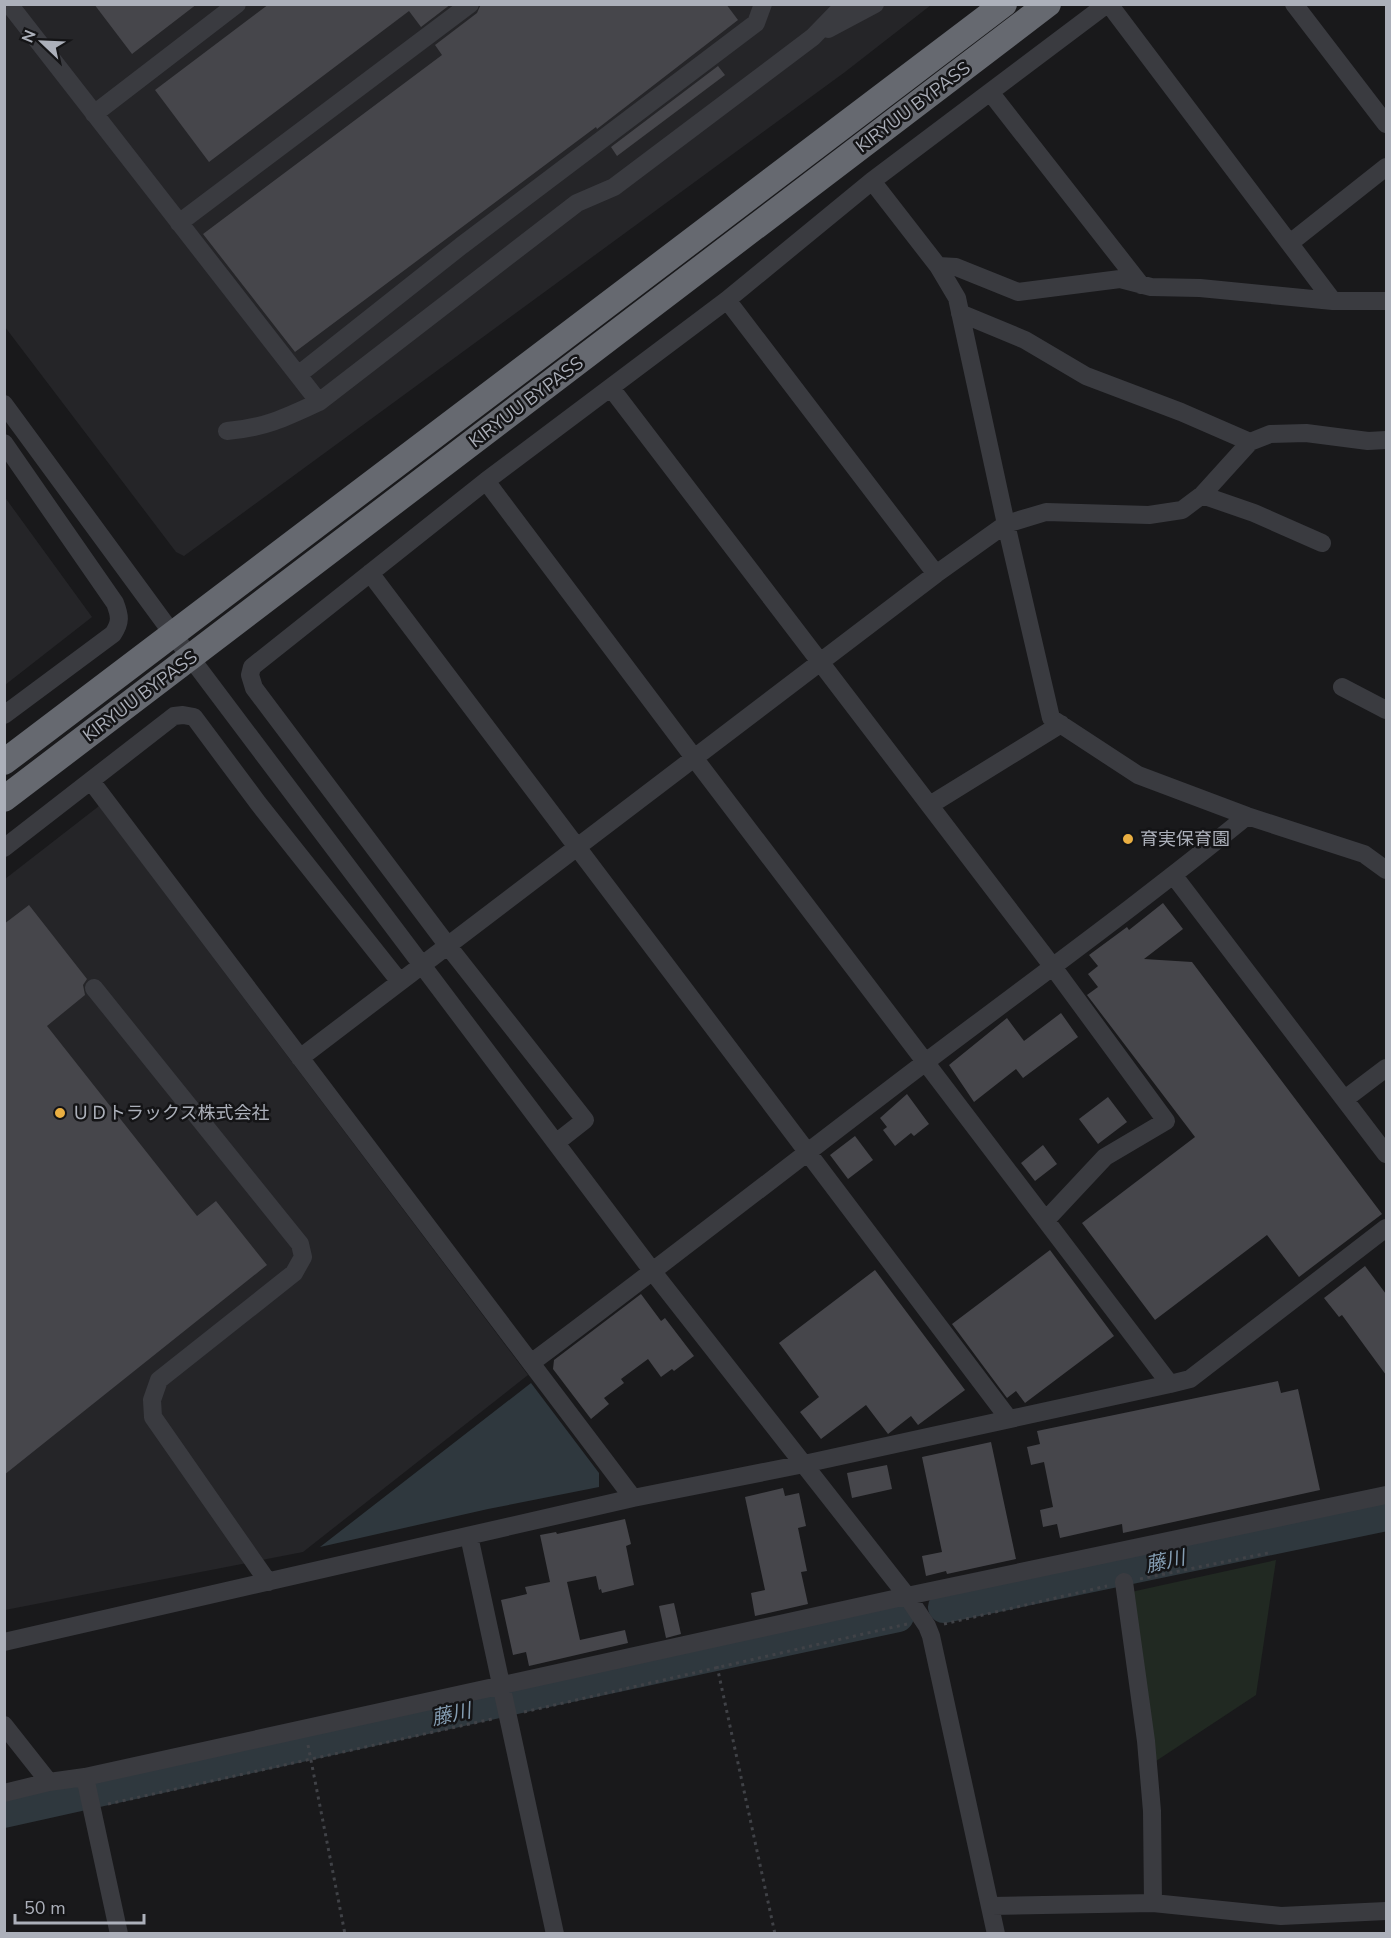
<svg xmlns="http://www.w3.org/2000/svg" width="1391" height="1938" viewBox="0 0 1391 1938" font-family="'Nunito Sans','Noto Sans JP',sans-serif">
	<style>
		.built { fill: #252528 }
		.green { fill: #212922 }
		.water { fill: #2f383e }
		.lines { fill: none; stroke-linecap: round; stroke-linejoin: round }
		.river { stroke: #2f383e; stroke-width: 32 }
		.building { fill: #46464b }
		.path { stroke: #404247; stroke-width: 3; stroke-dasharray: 3 4.5; stroke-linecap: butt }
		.minor { stroke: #3a3b40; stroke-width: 18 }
		.highway { stroke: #666970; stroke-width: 26 }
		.poi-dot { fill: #eaaf42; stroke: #141416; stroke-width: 2 }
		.labels { text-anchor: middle; stroke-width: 5; stroke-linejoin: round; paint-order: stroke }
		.street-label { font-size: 18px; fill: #acb0ba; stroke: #141416 }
		.poi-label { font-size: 18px; fill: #acb0ba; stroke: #141416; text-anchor: start }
		.water-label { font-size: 20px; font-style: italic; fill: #859eb3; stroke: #141416 }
	</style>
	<rect width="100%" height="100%" fill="#19191b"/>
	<!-- built -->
	<path class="built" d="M5,5H931L845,72L184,556L176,552L5,327Z
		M4,496L92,617L5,685H4Z
		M99,806L528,1375L303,1552L5,1610V879Z"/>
	<!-- green -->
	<path class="green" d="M1276,1560L1256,1695L1153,1763L1131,1592Z"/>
	<!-- water -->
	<path class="water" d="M531,1383L599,1473V1487L488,1509L320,1547Z"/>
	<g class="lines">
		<!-- river -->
		<path class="river" d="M944,1607L1386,1515
			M4,1812L534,1694L898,1616"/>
	</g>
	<!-- building -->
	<path class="building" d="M94,4H197L132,54Z
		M269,4H451L421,27L409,11L209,162L155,90Z
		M481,4H726L738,20L597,129L596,127L295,352L203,234L442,55L435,45L477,13Z
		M718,66L725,75L617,156L611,147Z
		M1163,903L1183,929L1144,959L1192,962L1382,1214L1299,1277L1267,1235L1155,1320L1082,1223L1195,1137L1087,995L1098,987L1088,974L1098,966L1089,955L1127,927L1129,930Z
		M29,905L87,979L83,985L85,995L47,1026L197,1216L216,1201L267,1265L4,1475V924Z
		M1061,1013L1078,1037L1023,1078L1016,1069L974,1102L949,1065L1007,1018L1024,1041Z
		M907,1094L929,1124L914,1136L911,1133L895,1146L883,1130L887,1127L880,1118Z
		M1108,1097L1127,1122L1098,1144L1079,1119Z
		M855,1136L873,1160L848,1179L830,1155Z
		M1043,1145L1057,1164L1035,1181L1021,1163Z
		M1050,1250L1114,1336L1025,1403L1016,1391L1007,1398L952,1324Z
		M1365,1266L1386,1294V1375L1342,1315L1339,1317L1324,1298Z
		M875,1270L965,1390L918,1425L911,1416L888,1434L866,1405L821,1439L800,1412L819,1397L779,1343Z
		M641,1294L661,1321L665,1318L694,1356L674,1371L672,1369L661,1377L648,1359L621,1379L624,1383L604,1398L609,1404L591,1419L553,1369L554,1360Z
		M1278,1381L1281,1393L1298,1389L1320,1490L1123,1533L1122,1524L1060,1538L1057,1524L1043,1527L1040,1510L1053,1507L1044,1462L1031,1465L1027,1447L1040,1444L1037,1431Z
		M991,1442L1016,1559L947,1574L946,1571L926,1576L922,1556L942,1552L922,1457Z
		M887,1465L892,1489L852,1498L847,1473Z
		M783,1488L785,1496L799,1493L806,1526L798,1528L807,1571L801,1572L808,1604L755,1616L751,1593L765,1590L745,1497Z
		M625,1519L631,1544L626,1546L634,1585L602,1593L601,1589L599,1590L596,1576L567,1582L580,1640L625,1630L628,1643L529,1666L526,1652L513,1655L501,1600L527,1594L525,1587L550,1582L540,1535L556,1532L557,1534Z
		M674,1603L681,1634L666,1638L659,1606Z"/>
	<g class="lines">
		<!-- path -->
		<path class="path" d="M1140,1579L1268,1553
			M944,1624L1107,1586
			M717,1666L775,1934
			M524,1712L907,1624
			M308,1745L345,1934
			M108,1804L492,1719"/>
		<!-- minor -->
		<path class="minor" d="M9,4L319,402
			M1109,4L1333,301
			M1294,4L1386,124
			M828,29L875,4
			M990,92L1141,285
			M94,114L237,4
			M872,181L938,266L957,298L1006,524L1051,718L1138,775L1247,816L1364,854L1386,870
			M179,223L470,4
			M1290,243L1386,167
			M938,266L956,267L1018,292L1120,279L1151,287L1200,288L1333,301H1386
			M727,300L936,574
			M960,313L1025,340L1086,376L1181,412L1250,442
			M298,375L461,246L756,23L763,4
			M611,388L1053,967L1166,1121L1105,1157L1046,1220
			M4,404L172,633L653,1272L907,1596L927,1626L931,1636L996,1934
			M227,431C264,428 285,418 319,402L577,203L614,187L813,37L845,4
			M4,443L115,603C120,616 121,622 113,634L4,715
			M486,481L695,759L1170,1384
			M1202,495L1254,513L1322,543
			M370,573L1009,1419
			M1342,687L1386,710
			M91,781L633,1498
			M930,805L1061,724
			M4,848L174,716L183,715L194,717L258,803L400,982
			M1174,876L1386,1154
			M94,988L300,1244L303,1257L294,1273L159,1380L152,1400L153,1417L268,1582
			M300,1058L936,574L1006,524L1046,512L1149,515L1182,510L1202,495L1250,442L1270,434L1306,433L1368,441L1386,440
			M1345,1099L1386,1068
			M557,1142L585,1120L448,946L254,688L250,675L252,667L486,481L727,300L872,181L1107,4
			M531,1363C664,1264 795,1161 927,1061C1034,980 1143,901 1247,816
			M469,1536L555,1934
			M1124,1582L1146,1741L1152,1811L1153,1903
			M4,1642L633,1498L804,1464L1170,1384L1190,1379L1386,1228
			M4,1725L49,1782
			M85,1777L119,1934
			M4,1793L49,1782L85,1777L907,1596L1386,1495
			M992,1906L1153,1903L1281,1916L1386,1911"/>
		<!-- highway -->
		<path class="highway" d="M4,762L1004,4
			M4,799L1048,4"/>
	</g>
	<!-- markers -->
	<g class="poi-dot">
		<circle cx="1128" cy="839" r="6"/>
		<circle cx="60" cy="1113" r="6"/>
	</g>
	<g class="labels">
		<!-- street labels -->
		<g class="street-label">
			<text transform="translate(913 107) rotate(-37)" y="6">KIRYUU BYPASS</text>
			<text transform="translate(526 402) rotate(-37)" y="6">KIRYUU BYPASS</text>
			<text transform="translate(140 696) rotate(-37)" y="6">KIRYUU BYPASS</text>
		</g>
		<!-- poi labels -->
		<g class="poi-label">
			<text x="1140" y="845">育実保育園</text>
			<text x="72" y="1119">ＵＤトラックス株式会社</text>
		</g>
		<!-- water labels -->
		<g class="water-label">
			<text transform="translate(1165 1561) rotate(-12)" y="7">藤川</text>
			<text transform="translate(451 1714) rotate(-12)" y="7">藤川</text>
		</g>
	</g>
	<!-- border -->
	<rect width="1391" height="1938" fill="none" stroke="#acb0ba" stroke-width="12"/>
	<!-- north arrow -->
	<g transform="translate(42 42) rotate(293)" stroke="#141416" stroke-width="4.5" paint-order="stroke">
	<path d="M0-4.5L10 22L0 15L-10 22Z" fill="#acb0ba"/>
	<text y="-9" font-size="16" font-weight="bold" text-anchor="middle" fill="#acb0ba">N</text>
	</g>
	<!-- scale -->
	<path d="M15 1914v9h129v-9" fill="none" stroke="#acb0ba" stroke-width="3"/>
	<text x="24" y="1914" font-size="18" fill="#acb0ba" stroke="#141416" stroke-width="4.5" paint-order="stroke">50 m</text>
</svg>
